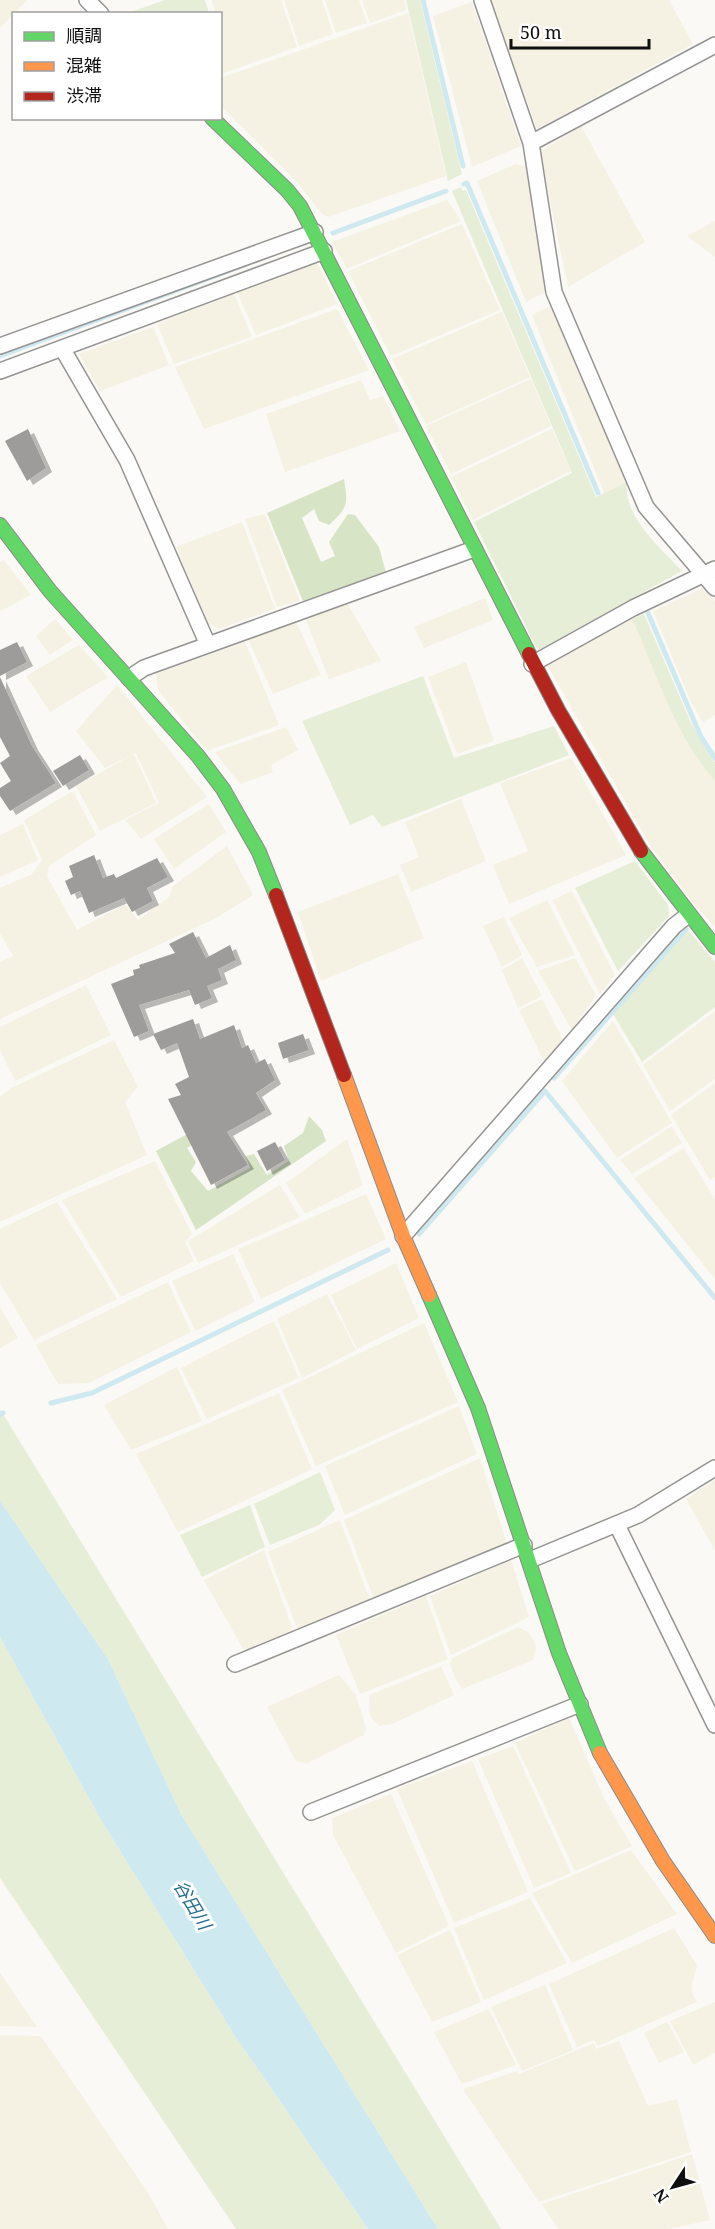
<svg xmlns="http://www.w3.org/2000/svg" width="715" height="2229" viewBox="0 0 715 2229" font-family="'Noto Serif','Noto Sans JP',serif">
	<style>
		.farmland { fill: #f5f1e3 }
		.green { fill: #e7eed7 }
		.forest { fill: #d8e4c6 }
		.water { fill: #cfe9f1 }
		.lines { fill: none; stroke-linecap: round; stroke-linejoin: round }
		.stream { stroke: #cfe9f1; stroke-width: 5 }
		.building { fill: #9e9c9a; filter: url(#shadow) }
		.street-casing { stroke: #959493; stroke-width: 18 }
		.fast-casing { stroke: #8b8b89; stroke-width: 16 }
		.slow-casing { stroke: #8b8b89; stroke-width: 16 }
		.jam-casing { stroke: #8b8b89; stroke-width: 16 }
		.street { stroke: #fefefe; stroke-width: 15 }
		.fast { stroke: #63d668; stroke-width: 14 }
		.slow { stroke: #ff974d; stroke-width: 14 }
		.jam { stroke: #b3261e; stroke-width: 14 }
		.labels { text-anchor: middle; stroke-width: 6; stroke-linejoin: round; paint-order: stroke }
		.water-label { font-size: 18px; font-style: italic; fill: #267092; stroke: #fff }
	</style>
	<defs>
		<filter id="shadow"><feDropShadow dx="6" dy="4" stdDeviation="0" flood-color="#0004"/></filter>
	</defs>
	<rect width="100%" height="100%" fill="#faf9f5"/>
	<!-- farmland -->
	<path class="farmland" d="M0,0H27L0,28Z
		M211,0H281L297,47L221,74L220,14L216,13Z
		M284,0H322L333,34L299,46Z
		M325,0H359L367,23L336,33Z
		M362,0H404L406,10L370,23Z
		M490,0H669L693,44L537,129Z
		M472,2L521,146L472,167L433,16Z
		M408,13L446,176L328,217L321,213L299,184L221,106V78Z
		M581,126L645,242L568,287L540,152Z
		M516,164L526,167L546,292L526,302L477,181Z
		M447,200L461,221L347,269L332,242Z
		M715,221V257L687,236Z
		M462,224L500,310L391,356L348,271Z
		M317,262L337,304L256,335L237,292Z
		M234,294L252,337L174,364L157,324Z
		M553,305L627,482L604,493L532,315Z
		M337,309L369,370L204,429L175,367Z
		M502,312L530,377L426,424L392,359Z
		M153,327L169,365L100,391L79,354Z
		M531,379L551,426L451,474L426,426Z
		M361,380L370,400L383,396L400,431L285,472L266,414Z
		M552,429L571,471L473,520L451,477Z
		M265,514L300,601L277,607L245,519Z
		M242,522L275,609L219,629L209,624L176,547Z
		M4,560L31,595L0,611V562Z
		M703,588L715,601V715L703,722L691,702L653,611Z
		M485,598L493,620L424,648L414,627Z
		M346,601L381,661L329,679L304,615Z
		M55,619L73,640L50,655L36,636Z
		M632,619L678,723L699,761L715,781V927L693,903L651,847L546,663Z
		M296,622L321,675L273,694L248,639Z
		M245,642L279,725L207,751L158,690L156,674Z
		M79,645L108,677L50,712L26,676Z
		M466,662L494,741L457,754L428,677Z
		M117,685L207,797L141,839L125,820L159,803L136,753L105,768L76,731Z
		M286,727L298,750L271,765L273,772L240,784L215,752Z
		M134,754L156,803L100,831L76,786Z
		M571,758L626,855L509,904L493,865L528,851L500,783Z
		M73,791L96,835L49,866L47,876L77,930L125,904L138,920L169,897L172,887L227,846L253,895L216,918L0,1019V962L13,956L0,933V888L32,874L42,860L24,820Z
		M461,799L486,861L411,892L400,865L419,857L405,822Z
		M209,804L226,832L174,869L154,839Z
		M23,824L38,860L0,877V835Z
		M398,874L424,938L321,981L298,912Z
		M572,891L615,975L600,994L552,900Z
		M547,900L575,955L537,967L509,918Z
		M504,917L522,955L502,967L483,926Z
		M522,958L542,996L518,1008L502,970Z
		M575,958L596,995L572,1030L538,971Z
		M86,985L111,1035L15,1081L0,1050V1027Z
		M542,999L563,1039L545,1063L519,1010Z
		M715,1011V1079L670,1111L643,1065Z
		M613,1021L672,1123L617,1158L562,1081Z
		M114,1040L138,1087L125,1102L147,1155L0,1222V1097L11,1088Z
		M715,1083V1177L710,1180L671,1115Z
		M672,1126L682,1143L632,1174L620,1160Z
		M347,1139L363,1185L305,1214L286,1183Z
		M684,1148L715,1200V1279L634,1178Z
		M155,1161L192,1234L185,1242L194,1261L121,1297L62,1200Z
		M280,1185L300,1217L198,1263L188,1241Z
		M366,1194L386,1239L261,1299L238,1249Z
		M57,1202L117,1299L34,1340L0,1283V1229Z
		M233,1254L255,1302L195,1331L172,1281Z
		M396,1263L419,1318L357,1349L331,1295Z
		M168,1282L191,1332L89,1383L58,1384L36,1345Z
		M327,1294L356,1350L302,1378L277,1319Z
		M0,1307L18,1338L0,1348Z
		M274,1321L299,1378L207,1419L181,1368Z
		M424,1323L458,1402L316,1466L282,1390Z
		M177,1367L202,1421L131,1450L104,1405Z
		M279,1393L312,1469L178,1532L136,1454Z
		M459,1406L477,1454L345,1515L325,1466Z
		M480,1458L507,1544L374,1599L344,1520Z
		M715,1480V1551L686,1499Z
		M340,1520L370,1600L298,1631L268,1552Z
		M264,1550L293,1630L257,1647L243,1649L204,1580Z
		M511,1560L529,1617L451,1655L430,1596Z
		M426,1596L448,1659L360,1694L336,1635Z
		M518,1627L528,1632L534,1641L536,1649L533,1660L462,1689L455,1678L450,1664L452,1658Z
		M441,1666L454,1695L392,1724L379,1726L374,1721L370,1715L369,1695Z
		M339,1675L356,1695L366,1728L364,1735L308,1763L296,1761L267,1707Z
		M569,1718L604,1798L632,1846L575,1871L515,1743Z
		M513,1746L571,1873L534,1888L478,1759Z
		M472,1761L528,1892L454,1923L397,1789Z
		M391,1794L449,1926L396,1953L333,1835L332,1818Z
		M631,1850L677,1914L572,1963L532,1893Z
		M530,1898L567,1963L484,2000L454,1928Z
		M674,1928L697,1965L692,1985V1993L697,2002L598,2046L594,2040L577,2047L549,1984Z
		M450,1930L481,2002L432,2022L397,1955Z
		M0,1973L37,2027L0,2026Z
		M545,1985L573,2050L522,2071L491,2007Z
		M715,2002V2053L693,2065L670,2021Z
		M489,2009L516,2065L462,2084L434,2032Z
		M667,2022L684,2052L659,2063L644,2033Z
		M0,2035L41,2036L147,2191L168,2229H0Z
		M619,2041L648,2106L677,2099L691,2152L539,2202L463,2089L517,2071L519,2074L594,2043L596,2049Z
		M692,2154L710,2220L669,2229H558L542,2204Z"/>
	<!-- green -->
	<path class="green" d="M165,0H205L209,13H128Z
		M406,0H420L462,174L448,181Z
		M461,187L463,191L466,190L596,497L627,482C622,516 661,548 682,571L540,649L536,647L474,522L572,473L452,191Z
		M644,614L691,723L715,763V781C675,736 657,673 632,619Z
		M423,676L454,758L554,726L569,755L382,827L373,815L350,825L302,721Z
		M635,861L668,905L669,916L618,971L575,888Z
		M688,930L715,962V1007L642,1062L613,1014Z
		M0,1409L501,2229H438L181,1814L108,1659L0,1501Z
		M320,1472L335,1510L319,1525L270,1545L254,1504Z
		M250,1505L265,1547L202,1577L180,1535Z
		M0,1637L101,1820L235,2036L368,2229H236L0,1878Z"/>
	<!-- forest -->
	<path class="forest" d="M344,479C348,504 348,508 329,525L319,521L314,509L302,518L321,562L335,556L329,542L348,514L355,515L379,547L386,573L303,601L267,513Z
		M309,1116L322,1130L326,1141L196,1230L156,1151L213,1120L219,1129L187,1148L196,1162L191,1171L208,1191L250,1168L246,1156L254,1154L267,1175L289,1161L284,1146L303,1133Z"/>
	<!-- water -->
	<path class="water" d="M0,1501L108,1659L181,1814L438,2229H368L235,2036L101,1820L0,1637Z"/>
	<g class="lines">
		<!-- stream -->
		<path class="stream" d="M423,0L463,166
			M464,184L467,183L598,493
			M333,233L446,191
			M0,356L247,264
			M648,613L701,737L715,758
			M554,1078L686,929
			M419,1234L545,1091L715,1298
			M51,1403L92,1393L388,1250
			M0,1415L3,1413"/>
	</g>
	<!-- building -->
	<path class="building" d="M28,429L46,468L27,481L5,441Z
		M17,642L27,662L0,676V650Z
		M0,677L32,746L56,783L10,811L0,796V788L11,781L0,763L10,756L0,737Z
		M80,755L89,770L63,786L53,771Z
		M94,855L103,878L114,874L116,878L157,858L168,877L147,888L153,901L132,912L124,898L89,913L80,891L71,895L65,881L73,877L69,866Z
		M193,932L206,958L230,945L236,960L218,969L222,980L207,986L212,998L195,1005L189,990L139,1005L149,1031L134,1037L111,984L134,975L133,970L140,968L139,965L175,953L169,944Z
		M193,1019L200,1039L234,1025L242,1048L248,1045L256,1063L265,1059L275,1080L256,1093L266,1110L227,1132L248,1165L211,1185L168,1099L181,1095L175,1084L189,1077L177,1043L161,1050L153,1034Z
		M303,1034L309,1050L283,1059L278,1043Z
		M275,1142L285,1160L267,1171L257,1151Z"/>
	<g class="lines">
		<!-- street casing -->
		<g class="street-casing">
			<path id="street" d="M87,0L101,14
				M482,0L531,143L554,292L646,507L715,588
				M531,143L715,45
				M0,346L315,232
				M62,348L127,460L208,645
				M0,371L324,251
				M532,664L633,608L715,569
				M129,678L144,668L474,549
				M403,1236L674,926L688,915
				M617,1525L715,1725
				M530,1560L638,1515L715,1468
				M235,1664L524,1545
				M311,1812L580,1704"/>
		</g>
		<!-- fast casing -->
		<g class="fast-casing">
			<path id="fast" d="M212,118L287,190L300,206L529,654
				M0,525L50,591L198,756L223,789L259,852L276,895
				M641,851L715,947
				M429,1295L478,1408L559,1653L600,1753"/>
		</g>
		<!-- slow casing -->
		<g class="slow-casing">
			<path id="slow" d="M344,1075L403,1236L429,1295
				M600,1753L663,1861L715,1936"/>
		</g>
		<!-- jam casing -->
		<g class="jam-casing">
			<path id="jam" d="M529,654L558,710L641,851
				M276,895L344,1075"/>
		</g>
		<!-- street -->
		<use href="#street" class="street"/>
		<!-- fast -->
		<use href="#fast" class="fast"/>
		<!-- slow -->
		<use href="#slow" class="slow"/>
		<!-- jam -->
		<use href="#jam" class="jam"/>
	</g>
	<g class="labels">
		<!-- water labels -->
		<g class="water-label">
			<text transform="translate(192 1905) rotate(59)" y="6">谷田川</text>
		</g>
	</g>
	<!-- legend -->
	<rect x="12" y="12" width="210" height="108" fill="#ffffff" stroke="#9f9f9f" stroke-width="1.5"/>
	<rect x="24" y="32" width="30" height="9" fill="#63d668" stroke="#9f9f9f" stroke-width="1.5"/>
	<text x="66" y="42" font-size="18" fill="#0f0f0f">順調</text>
	<rect x="24" y="62" width="30" height="9" fill="#ff974d" stroke="#9f9f9f" stroke-width="1.5"/>
	<text x="66" y="72" font-size="18" fill="#0f0f0f">混雑</text>
	<rect x="24" y="92" width="30" height="9" fill="#b3261e" stroke="#9f9f9f" stroke-width="1.5"/>
	<text x="66" y="102" font-size="18" fill="#0f0f0f">渋滞</text>
	<!-- north arrow -->
	<g transform="translate(673 2187) rotate(234)" stroke="#ffffff" stroke-width="4.5" paint-order="stroke">
	<path d="M0-4.5L10 22L0 15L-10 22Z" fill="#0f0f0f"/>
	<text y="-9" font-size="16" font-weight="bold" text-anchor="middle" fill="#0f0f0f">N</text>
	</g>
	<!-- scale -->
	<path d="M511 39v9h138v-9" fill="none" stroke="#0f0f0f" stroke-width="3"/>
	<text x="520" y="39" font-size="18" fill="#0f0f0f" stroke="#ffffff" stroke-width="4.5" paint-order="stroke">50 m</text>
</svg>
